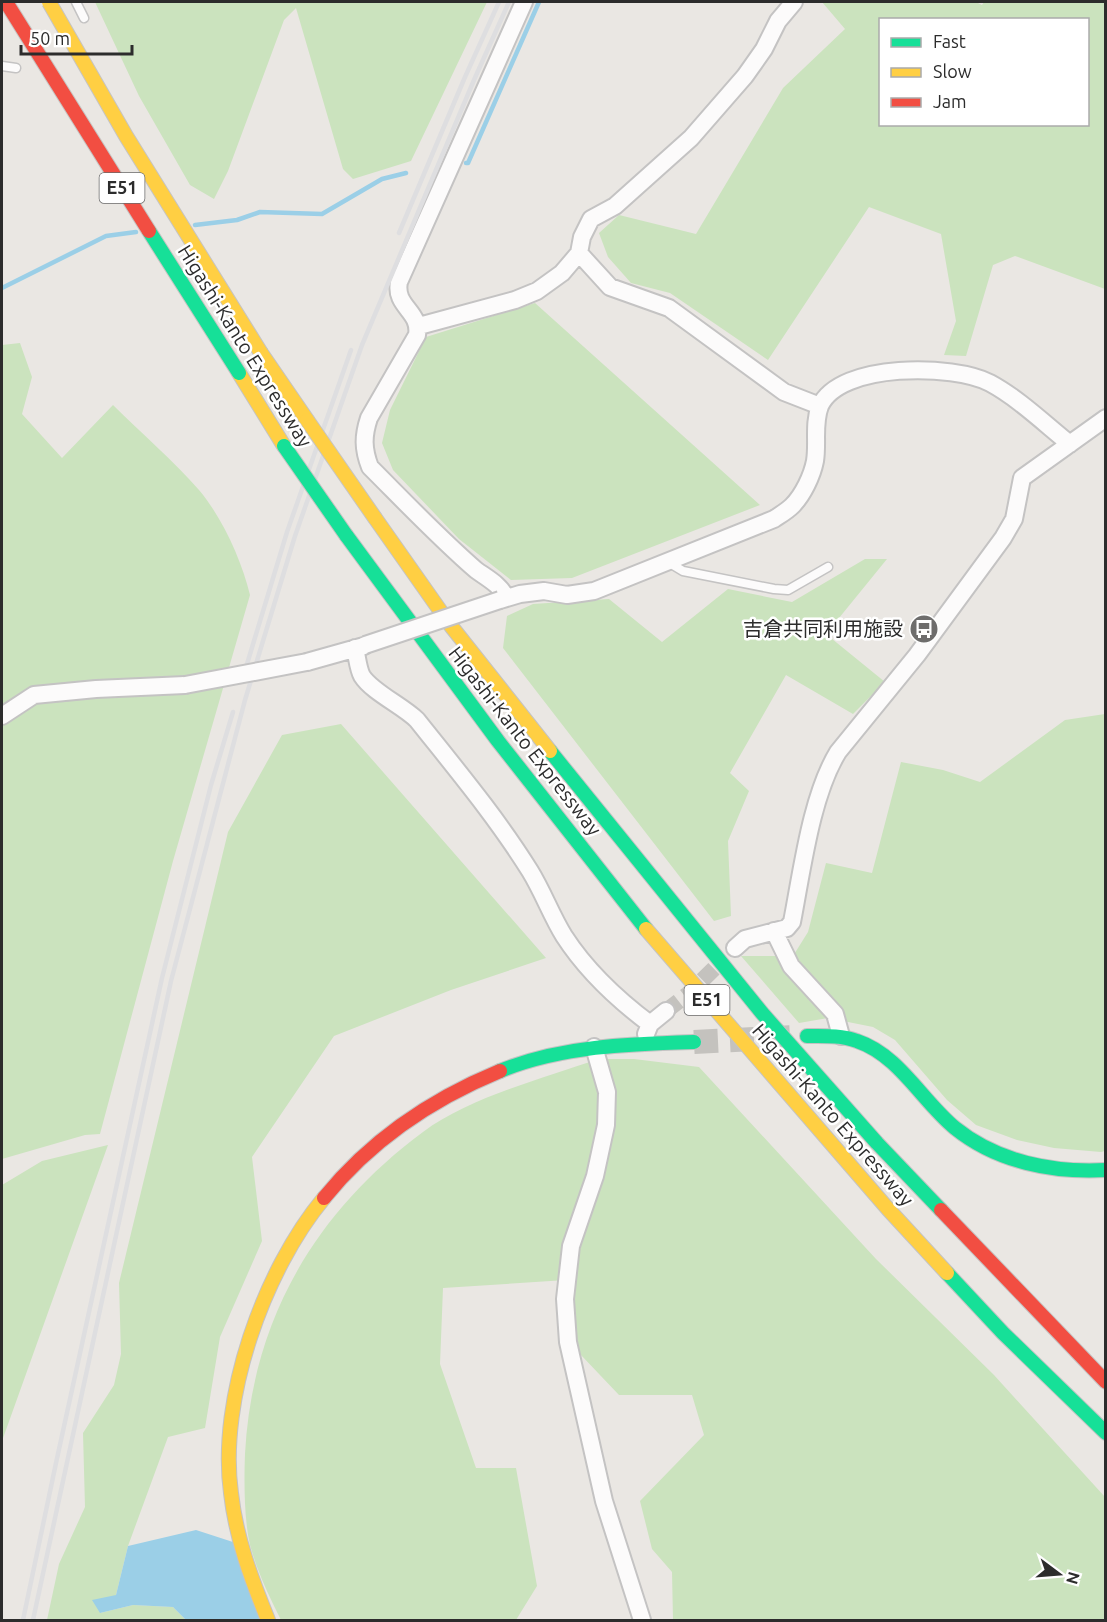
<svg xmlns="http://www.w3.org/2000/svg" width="1107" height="1622" viewBox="0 0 1107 1622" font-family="Ubuntu,'Noto Sans JP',sans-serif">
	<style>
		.green { fill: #cbe3be; fill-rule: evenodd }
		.water { fill: #9bcfe7 }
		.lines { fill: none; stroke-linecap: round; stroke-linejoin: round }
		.stream { stroke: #9bcfe7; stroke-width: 4.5 }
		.street-tunnel { stroke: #c4c2be; stroke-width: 16; stroke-dasharray: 16 8; stroke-linecap: butt }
		.secondary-tunnel { stroke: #c4c2be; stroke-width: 24; stroke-dasharray: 24 12; stroke-linecap: butt }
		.lane-casing { stroke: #c4c3c3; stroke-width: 11 }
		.street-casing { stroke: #c4c3c3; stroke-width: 20 }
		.fast-casing { stroke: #c4c3c3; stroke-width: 16 }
		.slow-casing { stroke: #c4c3c3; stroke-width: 16 }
		.jam-casing { stroke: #c4c3c3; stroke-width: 16 }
		.lane { stroke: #fcfbfb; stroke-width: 8 }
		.street { stroke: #fcfbfb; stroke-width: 16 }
		.fast { stroke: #16e098; stroke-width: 14 }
		.slow { stroke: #ffcf43; stroke-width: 14 }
		.jam { stroke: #f24e42; stroke-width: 14 }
		.rail { stroke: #dedee0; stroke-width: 4.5 }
		.street-bridge-casing { stroke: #c4c3c3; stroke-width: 20; stroke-linecap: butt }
		.fast-bridge-casing { stroke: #c6c4c2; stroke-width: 16; stroke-linecap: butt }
		.slow-bridge-casing { stroke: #c6c4c2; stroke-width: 16; stroke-linecap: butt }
		.jam-bridge-casing { stroke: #c6c4c2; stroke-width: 16; stroke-linecap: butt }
		.street-bridge { stroke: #fcfbfb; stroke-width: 16 }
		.fast-bridge { stroke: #16e098; stroke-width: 14 }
		.slow-bridge { stroke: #ffcf43; stroke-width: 14 }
		.jam-bridge { stroke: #f24e42; stroke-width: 14 }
		.labels { text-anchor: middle; stroke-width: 5; stroke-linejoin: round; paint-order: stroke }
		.shield { fill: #fff; stroke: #6b6b6b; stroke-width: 1.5 }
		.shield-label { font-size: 18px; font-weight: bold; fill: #2c2c2c }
		.street-label { font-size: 20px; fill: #2c2c2c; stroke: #fff }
		.poi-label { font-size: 20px; fill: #2c2c2c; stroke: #fff; text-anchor: end }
	</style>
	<rect width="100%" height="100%" fill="#eae7e3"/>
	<!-- green -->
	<path class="green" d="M95,2H487L411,161L353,179L343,169L296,8L284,20L228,171L214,199L190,185L139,96Z
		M822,2H976L982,5L984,2H1105V289L1015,256L993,265L966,356L944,355L956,321L941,234L869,207L768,360L670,293L631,283L608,257L599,233L619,215L696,234L783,88L845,29ZM880,20H1088V124H880Z
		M535,303L760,505L572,578L511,580L459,539L393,470L382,443L390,410L426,337Z
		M20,343L32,377L22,414L62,458L113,405C141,433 174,461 199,490C222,517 242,561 250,595L173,861L100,1134L85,1135L2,1159V345Z
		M865,559H887L826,634L885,682L853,714L786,675L730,773L749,791L728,841L731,916L714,921L503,648L507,616L533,604L609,599L662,642L728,589L792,602Z
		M1105,714V1151L1101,1152L1054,1148L1017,1140L976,1125L947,1100L895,1040L873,1027L828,1018L799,1023L741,956H793L808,932L826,863L872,873L901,762L943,770L980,782L1065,720Z
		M341,724L546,958L451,990L334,1036L252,1157L262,1241L220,1337L205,1428L168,1437L128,1546L116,1595L100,1613L133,1605L173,1607L186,1620H47L59,1564L85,1507L83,1433L114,1385L121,1354L119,1283L228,832L282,735Z
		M598,1059H634L699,1067L876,1259L994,1375L1105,1497V1620H673L672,1572L652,1549L640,1501L704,1435L692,1395H619L580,1354L566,1280L443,1288L440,1364L476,1468H516L537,1586L516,1620H281C269,1596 257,1571 250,1545C244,1519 244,1481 245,1454C252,1320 315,1212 423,1132C470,1097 542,1079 598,1059Z
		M108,1145L2,1441V1185L42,1161Z"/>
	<!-- water -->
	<path class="water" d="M196,1530L236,1543L265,1620H186L173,1607L133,1605L100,1613L92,1600L116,1595L128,1546Z"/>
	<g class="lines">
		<!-- stream -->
		<path class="stream" d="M466,163H468L539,2
			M195,225L237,220L260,212L322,214L382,179L406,173
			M2,288L106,236L136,232"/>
		<!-- street-tunnel -->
		<path class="street-tunnel" d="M666,1011L688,994L725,958"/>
		<!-- secondary-tunnel -->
		<path class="secondary-tunnel" d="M694,1042L796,1037"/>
		<!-- lane casing -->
		<g class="lane-casing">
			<path id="lane" d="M76,2L84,18
				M2,66L16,68
				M668,562L683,571L774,589L788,590L828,567"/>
		</g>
		<!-- street casing -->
		<g class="street-casing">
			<path id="street" d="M579,253L610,287L669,308L784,392L820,406
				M419,326L515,300L537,291L562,273L579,253L582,237L591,219L615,206L691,138L745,76L764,49L778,21L794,2
				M506,598C501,585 487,578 476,570C439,538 405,502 370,467C363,449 363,436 369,418L417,335C421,311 394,307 399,282L524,2
				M500,600L520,594L544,591L567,595L594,591L774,519C780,515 787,511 792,506C803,495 812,476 815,461C818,443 813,424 820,406C840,362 954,364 990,383C1018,398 1045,424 1070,444
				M355,648C357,656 358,669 362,676C372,692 403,706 417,720C456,769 497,818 530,871C543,892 551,915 564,936C586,970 618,1000 650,1024
				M307,662L364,646
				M2,716L34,695L96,689L185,685
				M774,931L791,966L835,1014L841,1036
				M735,948L745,939L787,928L792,922C802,871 811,796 838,752L917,655L1003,538L1014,519L1022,478L1106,418
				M646,1034L650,1024L666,1011
				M594,1047L607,1092L606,1125L595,1176L571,1246L565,1299L568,1342L604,1501L642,1620"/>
		</g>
		<!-- fast casing -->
		<g class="fast-casing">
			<path id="fast" d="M346,535L498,741L646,929
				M550,751L762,1013L877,1143L941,1210
				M807,1036C824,1036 841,1035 857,1041C899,1055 922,1101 955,1128C997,1162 1053,1173 1106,1170
				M500,1071C561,1046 629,1044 694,1042
				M947,1273L1003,1333L1106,1433"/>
		</g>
		<!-- slow casing -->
		<g class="slow-casing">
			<path id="slow" d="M261,353L307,420
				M239,373L284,446
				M375,518L451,626L550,751
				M646,929L888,1209L947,1273
				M268,1620C251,1578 236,1538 231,1493C218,1399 264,1270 324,1198"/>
		</g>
		<!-- jam casing -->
		<g class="jam-casing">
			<path id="jam" d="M324,1198C370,1141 432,1099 500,1071
				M941,1210L1106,1382"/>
		</g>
		<!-- lane -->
		<use href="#lane" class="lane"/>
		<!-- street -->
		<use href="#street" class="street"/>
		<!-- fast -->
		<use href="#fast" class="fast"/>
		<!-- slow -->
		<use href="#slow" class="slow"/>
		<!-- jam -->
		<use href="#jam" class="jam"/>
		<!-- rail -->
		<path class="rail" d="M399,233L465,77L499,2
			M244,674L287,532L351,350
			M23,1620L56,1463L162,978L211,785L233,712
			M33,1620L171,981L245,700L295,536L362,345L474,80L509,2"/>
		<!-- street-bridge casing -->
		<g class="street-bridge-casing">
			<path id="street-bridge" d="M365,645L500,600
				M185,685L307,662"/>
		</g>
		<!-- fast-bridge casing -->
		<g class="fast-bridge-casing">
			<path id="fast-bridge" d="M149,231L239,373
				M284,446L346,535"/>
		</g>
		<!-- slow-bridge casing -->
		<g class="slow-bridge-casing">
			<path id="slow-bridge" d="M49,2L126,136L261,353
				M307,420L375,518"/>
		</g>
		<!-- jam-bridge casing -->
		<g class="jam-bridge-casing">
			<path id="jam-bridge" d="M6,2L149,231"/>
		</g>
		<!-- street-bridge -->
		<use href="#street-bridge" class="street-bridge"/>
		<!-- fast-bridge -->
		<use href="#fast-bridge" class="fast-bridge"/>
		<!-- slow-bridge -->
		<use href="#slow-bridge" class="slow-bridge"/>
		<!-- jam-bridge -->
		<use href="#jam-bridge" class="jam-bridge"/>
	</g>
	<!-- icons -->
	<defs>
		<g id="bus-disc" transform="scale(1.5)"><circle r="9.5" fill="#6e6d6c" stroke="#fff"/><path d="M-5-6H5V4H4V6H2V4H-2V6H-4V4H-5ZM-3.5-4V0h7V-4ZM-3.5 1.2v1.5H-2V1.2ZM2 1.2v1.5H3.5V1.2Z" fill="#fff"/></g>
	</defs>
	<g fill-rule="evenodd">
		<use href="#bus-disc" x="924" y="629"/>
	</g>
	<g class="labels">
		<!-- shield labels -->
		<g class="shield">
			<rect x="99.5" y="173" width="45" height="30" rx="4.5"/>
			<rect x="684.5" y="985" width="45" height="30" rx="4.5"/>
		</g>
		<g class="shield-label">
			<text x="122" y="194">E51</text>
			<text x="707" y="1006">E51</text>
		</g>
		<!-- street labels -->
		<g class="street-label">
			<text transform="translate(245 346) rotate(58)" y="7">Higashi-Kanto Expressway</text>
			<text transform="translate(525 741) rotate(52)" y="7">Higashi-Kanto Expressway</text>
			<text transform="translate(833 1115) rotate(49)" y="7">Higashi-Kanto Expressway</text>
		</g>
		<!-- poi labels -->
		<g class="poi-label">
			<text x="903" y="636">吉倉共同利用施設</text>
		</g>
	</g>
	<!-- border -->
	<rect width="1107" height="1622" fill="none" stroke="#2c2c2c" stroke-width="6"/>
	<!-- legend -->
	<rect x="879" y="18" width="210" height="108" fill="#ffffff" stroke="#ababab" stroke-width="1.5"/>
	<rect x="891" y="38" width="30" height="9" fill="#16e098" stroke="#ababab" stroke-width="1.5"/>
	<text x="933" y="48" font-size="18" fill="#2c2c2c">Fast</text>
	<rect x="891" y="68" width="30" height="9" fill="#ffcf43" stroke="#ababab" stroke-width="1.5"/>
	<text x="933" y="78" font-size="18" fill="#2c2c2c">Slow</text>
	<rect x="891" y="98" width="30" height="9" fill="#f24e42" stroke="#ababab" stroke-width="1.5"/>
	<text x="933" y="108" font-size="18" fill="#2c2c2c">Jam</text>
	<!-- north arrow -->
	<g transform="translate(1059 1574) rotate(106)" stroke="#ffffff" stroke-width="4.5" paint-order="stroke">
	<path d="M0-4.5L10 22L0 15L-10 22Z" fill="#2c2c2c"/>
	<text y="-9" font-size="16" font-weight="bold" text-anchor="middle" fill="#2c2c2c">N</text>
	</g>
	<!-- scale -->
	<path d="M21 45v9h111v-9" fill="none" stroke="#2c2c2c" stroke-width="3"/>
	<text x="30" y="45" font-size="18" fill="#2c2c2c" stroke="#ffffff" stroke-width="4.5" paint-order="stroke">50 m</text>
</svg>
